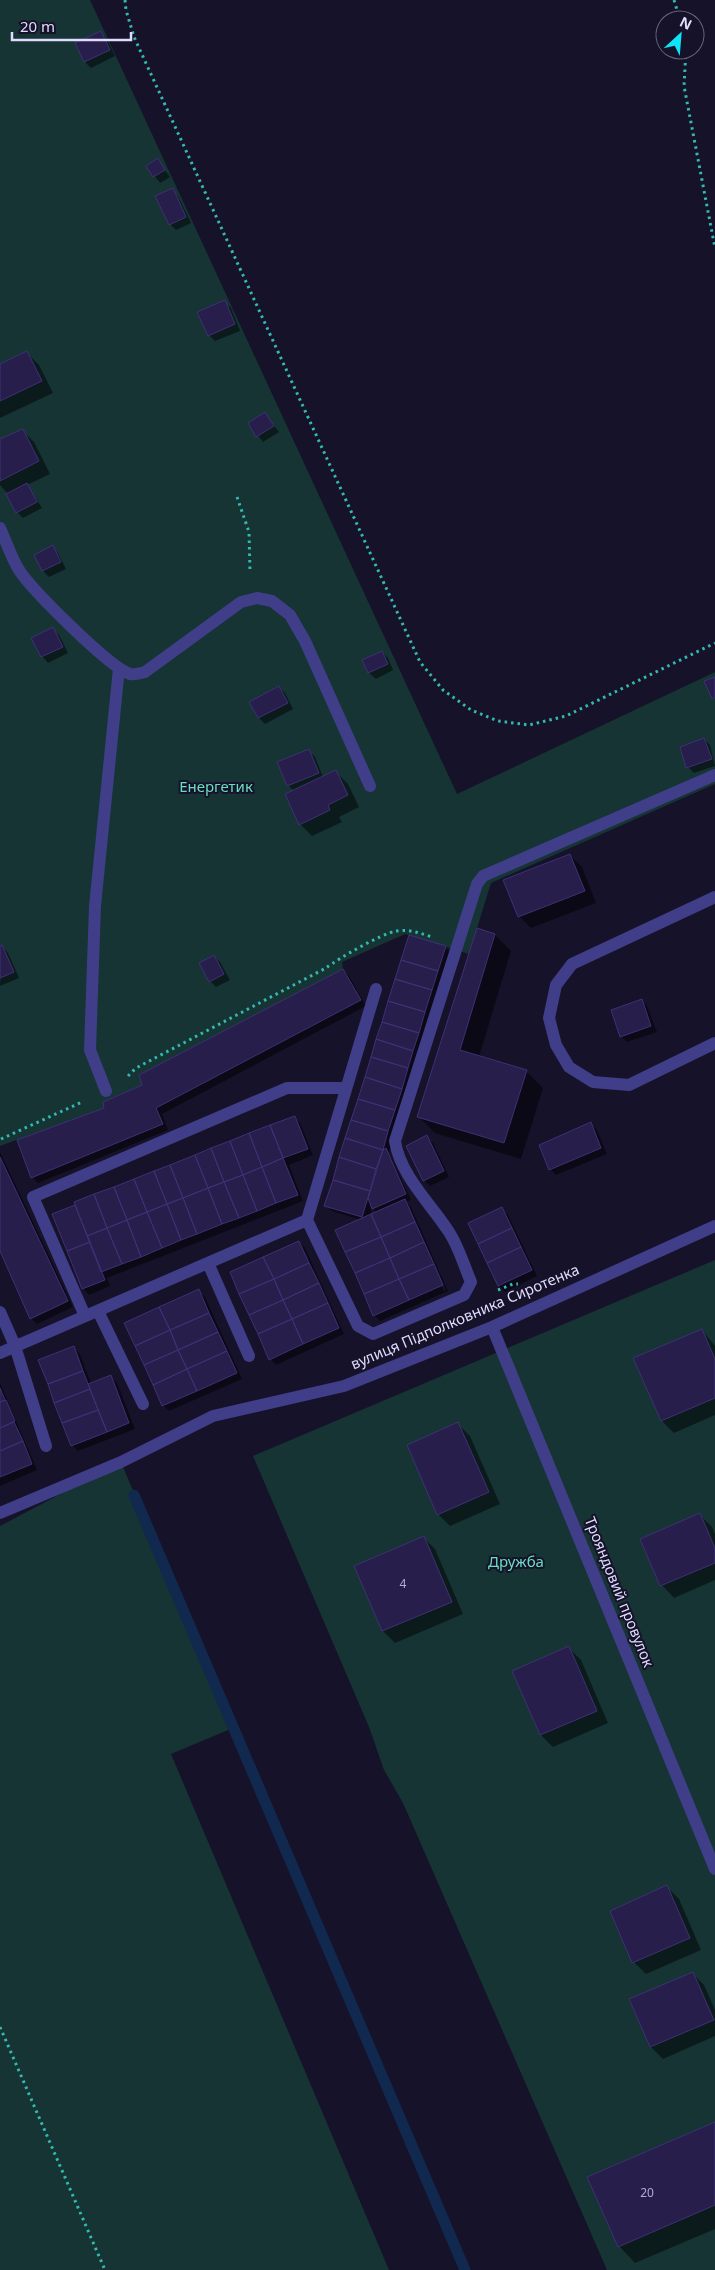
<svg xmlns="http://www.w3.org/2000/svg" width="715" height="2270" viewBox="0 0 715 2270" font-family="'Noto Sans',sans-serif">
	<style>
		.green { fill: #153433 }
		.shadow { fill: #0007; fill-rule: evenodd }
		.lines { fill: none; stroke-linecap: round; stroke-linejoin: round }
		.stream { stroke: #11294f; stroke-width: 11 }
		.building { fill: #271e4b; stroke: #3e3176 }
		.path { stroke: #34b9b0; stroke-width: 3; stroke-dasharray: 2.5 4; stroke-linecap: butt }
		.service { stroke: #403e88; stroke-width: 12 }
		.minor { stroke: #403e88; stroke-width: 12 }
		.labels { text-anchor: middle; stroke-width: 4; stroke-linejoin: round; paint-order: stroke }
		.number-label { font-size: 12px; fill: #b1acd1 }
		.park-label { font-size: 15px; fill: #68debf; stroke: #16122a }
		.street-label { font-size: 15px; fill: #dfdcfe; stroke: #16122a }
	</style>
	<rect width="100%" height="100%" fill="#16122a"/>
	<!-- green -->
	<path class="green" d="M0,0H90L457,794L715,672V784L491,883L469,954L405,934L342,962L343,969L139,1075L142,1085L103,1102L104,1108L0,1146Z
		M715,1260V2270H607L403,1803L384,1770L369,1727L253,1456Z
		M121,1462L233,1728L171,1754L389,2270H0V1526Z"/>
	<!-- shadow -->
	<path class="shadow" d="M101,33L107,39L115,56L91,68L85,62L76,44Z
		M157,160L170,177L160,183L147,166Z
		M172,190L178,196L191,223L176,230L170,224Z
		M225,302L231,308L240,331L215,341L209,335Z
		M27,353L39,365L53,393L0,418V366Z
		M265,414L279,432L263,442L249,424Z
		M22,430L34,442L50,474L27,485L42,508L23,518L17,512L8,494L0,485V441Z
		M52,547L58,553L66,569L49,577L43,571L35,555Z
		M53,629L59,635L68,653L48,663L42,656Z
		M382,652L388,658L393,670L376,679L369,673L364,661Z
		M279,687L285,693L293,709L265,724L259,718L251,702Z
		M704,739L710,745L715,766L694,773L688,767Z
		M309,751L315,757L323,777L336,772L348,784L359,807L339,817L342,822L312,836L300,824L294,791L288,785Z
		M570,855L582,867L596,903L531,928L519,916Z
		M495,935L511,951L479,1057L526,1071L543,1088L521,1159L435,1133L419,1117Z
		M2,946L8,953L19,978L0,986Z
		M445,947L451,954L389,1153L411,1200L406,1202L411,1207L448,1291L380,1321L374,1315L361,1220L332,1211L326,1205ZM406,1206H409L446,1290L444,1291ZM372,1208L378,1213L370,1216Z
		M214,956L220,962L230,980L216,987L210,981Z
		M343,970L349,976L366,1006L162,1114L168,1130L38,1183L32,1177L106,1109Z
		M641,1000L647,1006L657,1032L627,1042L621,1036Z
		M294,1117L300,1123L313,1155L289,1165L303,1201L107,1278L110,1286L89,1295L83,1288L53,1215Z
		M591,1124L597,1130L607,1154L556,1175L550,1169Z
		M427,1137L433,1143L449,1177L430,1186L424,1180Z
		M0,1152L73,1307L37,1324L31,1318L0,1248Z
		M502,1209L508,1215L537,1276L505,1292L499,1286Z
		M299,1242L305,1248L344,1334L276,1365L270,1359Z
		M199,1291L205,1297L242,1379L169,1411L163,1405Z
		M702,1330L715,1346V1415L674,1433L662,1421L635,1359Z
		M74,1348L80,1354L91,1384L111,1377L117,1383L135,1429L78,1451L72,1445Z
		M0,1383L37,1470L0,1486Z
		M458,1424L470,1436L500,1504L450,1526L438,1514Z
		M700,1515L712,1527L715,1534V1580L674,1598L662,1585L641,1539Z
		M423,1537L435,1549L463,1614L395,1643L383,1631L355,1566Z
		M569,1648L581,1660L608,1723L553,1747L541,1735L514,1672Z
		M667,1887L679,1899L701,1950L646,1974L634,1962Z
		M692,1973L704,1985L715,2010V2036L663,2059L651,2047Z
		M715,2124V2229L635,2263L619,2246Z"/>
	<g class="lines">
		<!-- stream -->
		<path class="stream" d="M134,1495L465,2270"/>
	</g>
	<!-- building -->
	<path class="building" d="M101,31L110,50L84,62L75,43Z
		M158,158L165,170L153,177L146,166Z
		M173,188L186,217L169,225L155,196Z
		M225,300L235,324L208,336L197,312Z
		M27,351L42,381L0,401V364Z
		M265,412L274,426L256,437L248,423Z
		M23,429L39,461L0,481V439Z
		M27,483L37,502L16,513L6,494Z
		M53,545L61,562L42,571L34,555Z
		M53,627L63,647L41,657L31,638Z
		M382,651L388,664L368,673L362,660Z
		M715,677V697L712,699L704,681Z
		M279,686L288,703L258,718L249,702Z
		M704,738L712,759L686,768L680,747Z
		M309,749L319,773L287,786L277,762Z
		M336,770L348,795L328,805L330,810L299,825L285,794Z
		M570,854L585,891L518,917L503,880Z
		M477,928L495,934L460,1050L527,1070L504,1143L417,1117Z
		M409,935L446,946L438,971L401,960Z
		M2,945L14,972L0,978V946Z
		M214,955L224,974L209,982L199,963Z
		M401,960L438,971L432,990L395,979Z
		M343,969L361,1000L156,1108L163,1124L31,1178L17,1140L104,1108L103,1102L142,1085L139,1075Z
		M395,979L432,990L425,1012L388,1001Z
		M642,999L651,1026L620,1037L611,1010Z
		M388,1001L425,1012L419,1033L382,1022Z
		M382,1022L419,1033L413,1051L376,1039Z
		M376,1039L413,1051L408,1068L371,1057Z
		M371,1057L408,1068L402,1089L365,1077Z
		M365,1077L402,1089L395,1110L358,1099Z
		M358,1099L395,1110L388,1131L351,1120Z
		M295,1116L308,1149L283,1158L270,1125Z
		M351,1120L388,1131L383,1150L345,1138Z
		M591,1122L601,1148L549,1170L539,1145Z
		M270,1125L283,1158L262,1167L249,1133Z
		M249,1133L262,1167L243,1175L230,1141Z
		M427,1135L444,1171L423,1181L406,1146Z
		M345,1138L383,1150L376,1169L339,1157Z
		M230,1141L243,1175L224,1182L211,1148Z
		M211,1148L224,1182L208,1188L195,1155Z
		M386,1148L406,1194L372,1209L368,1198L383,1150Z
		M195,1155L208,1188L183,1198L170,1165Z
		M0,1157L68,1301L30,1319L0,1251Z
		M339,1157L376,1169L370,1191L333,1180Z
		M283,1158L298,1195L276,1203L262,1167Z
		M170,1165L183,1198L167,1204L154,1171Z
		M262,1167L276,1203L257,1211L243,1175Z
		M154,1171L167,1204L147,1212L134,1179Z
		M243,1175L257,1211L239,1218L224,1182Z
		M134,1179L147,1212L127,1220L114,1187Z
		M333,1180L370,1191L362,1217L324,1206Z
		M224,1182L239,1218L222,1224L208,1188Z
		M114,1187L127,1220L107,1228L94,1194Z
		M208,1188L222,1224L197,1234L183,1198Z
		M94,1194L107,1228L87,1236L74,1202Z
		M183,1198L197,1234L181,1240L167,1204Z
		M405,1199L415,1222L381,1237L371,1214Z
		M167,1204L181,1240L162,1248L147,1212Z
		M75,1205L90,1242L67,1251L52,1214Z
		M502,1207L512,1228L478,1244L468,1223Z
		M147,1212L162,1248L141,1257L127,1220Z
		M371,1214L381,1237L345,1252L335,1230Z
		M127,1220L141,1257L122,1264L107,1228Z
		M415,1222L424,1242L390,1258L381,1237Z
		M107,1228L122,1264L101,1272L87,1236Z
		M512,1228L521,1247L487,1263L478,1244Z
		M381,1237L390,1258L355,1273L345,1252Z
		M299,1241L309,1263L274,1279L263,1257Z
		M90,1242L105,1280L82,1289L67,1251Z
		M424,1242L434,1264L399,1279L390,1258Z
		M521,1247L532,1270L498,1286L487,1263Z
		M263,1257L274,1279L239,1294L230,1272Z
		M390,1258L399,1279L364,1294L355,1273Z
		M309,1263L319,1283L283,1300L274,1279Z
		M434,1264L443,1285L409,1300L399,1279Z
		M274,1279L283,1300L249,1315L239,1294Z
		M399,1279L409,1300L373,1316L364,1294Z
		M319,1283L328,1303L292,1319L283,1300Z
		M199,1289L209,1313L170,1330L159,1307Z
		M283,1300L292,1319L258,1334L249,1315Z
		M328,1303L339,1328L303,1344L292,1319Z
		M159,1307L170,1330L135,1346L124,1323Z
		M209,1313L218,1332L178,1350L170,1330Z
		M292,1319L303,1344L269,1360L258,1334Z
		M702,1329L715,1359V1398L661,1421L633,1358Z
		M170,1330L178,1350L144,1365L135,1346Z
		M218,1332L227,1351L187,1369L178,1350Z
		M74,1346L83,1371L48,1384L38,1360Z
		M178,1350L187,1369L153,1385L144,1365Z
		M227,1351L237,1373L197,1391L187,1369Z
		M187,1369L197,1391L162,1406L153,1385Z
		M83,1371L90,1389L54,1403L48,1384Z
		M111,1375L129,1423L107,1432L88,1384Z
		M0,1388L5,1400L0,1402Z
		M90,1389L98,1410L62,1423L54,1403Z
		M6,1400L15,1421L0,1428V1402Z
		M98,1410L107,1432L71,1446L62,1423Z
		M14,1422L23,1441L0,1451V1428Z
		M458,1422L489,1492L437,1515L407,1445Z
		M23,1441L32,1464L0,1477V1451Z
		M700,1513L715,1548V1563L660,1586L640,1539Z
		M424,1536L452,1602L382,1631L354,1566Z
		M569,1646L597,1711L540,1735L512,1671Z
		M667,1885L690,1938L632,1963L610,1911Z
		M693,1972L714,2020L650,2047L629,1999Z
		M715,2122V2205L618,2247L587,2177Z"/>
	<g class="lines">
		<!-- path -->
		<path class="path" d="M125,0L126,10L134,37L420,662L443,690L471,710L498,721L529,725L566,716L715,643
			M674,0L680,20
			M686,50L684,86L715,248
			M237,497L249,532L250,571
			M128,1076L136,1068L326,968C339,958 381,934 396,931C409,929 420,933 432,937
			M1,1139L82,1102
			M498,1290L513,1284H518
			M0,2027L105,2270"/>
		<!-- service -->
		<path class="service" d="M0,528C6,541 11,557 19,570C32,590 109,667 130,674C135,675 141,673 145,672L241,602L257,598L272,601L290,615L305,641L370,786
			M715,897L572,964L556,985L549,1018L556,1045L569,1067L593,1082L629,1085L715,1043
			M106,1091L90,1050L95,906L119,668
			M307,1220L358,1326L373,1334L464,1295L471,1282C464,1266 459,1247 449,1232C431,1204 400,1175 395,1141L477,884L483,876L715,775
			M208,1263L249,1356
			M98,1311L143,1404
			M0,1312L15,1346L46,1446
			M85,1316L33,1197L287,1088H346
			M0,1353L307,1220L376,989"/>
		<!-- minor -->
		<path class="minor" d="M492,1327L715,1869
			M0,1513L121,1462L213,1416L344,1386L492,1327L715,1226"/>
	</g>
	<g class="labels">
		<!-- number labels -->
		<g class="number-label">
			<text x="403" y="1588">4</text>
			<text x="647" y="2197">20</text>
		</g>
		<!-- park labels -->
		<g class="park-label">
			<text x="216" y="792">Енергетик</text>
			<text x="516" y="1567">Дружба</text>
		</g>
		<!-- street labels -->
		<g class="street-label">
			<text transform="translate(465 1317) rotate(-23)" y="5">вулиця Підполковника Сиротенка</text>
			<text transform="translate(619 1592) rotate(68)" y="5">Трояндовий провулок</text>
		</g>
	</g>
	<!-- north arrow -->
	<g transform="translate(680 35) rotate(26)"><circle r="24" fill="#16122a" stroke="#66637f"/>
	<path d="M0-4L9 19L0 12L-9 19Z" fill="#0ee3f8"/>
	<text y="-8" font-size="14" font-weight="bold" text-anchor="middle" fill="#dfdcfe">N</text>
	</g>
	<!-- scale -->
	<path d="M12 32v8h119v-8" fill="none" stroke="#dfdcfe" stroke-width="2.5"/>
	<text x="20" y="32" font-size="15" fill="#dfdcfe" stroke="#16122a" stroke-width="4" paint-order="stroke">20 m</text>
</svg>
